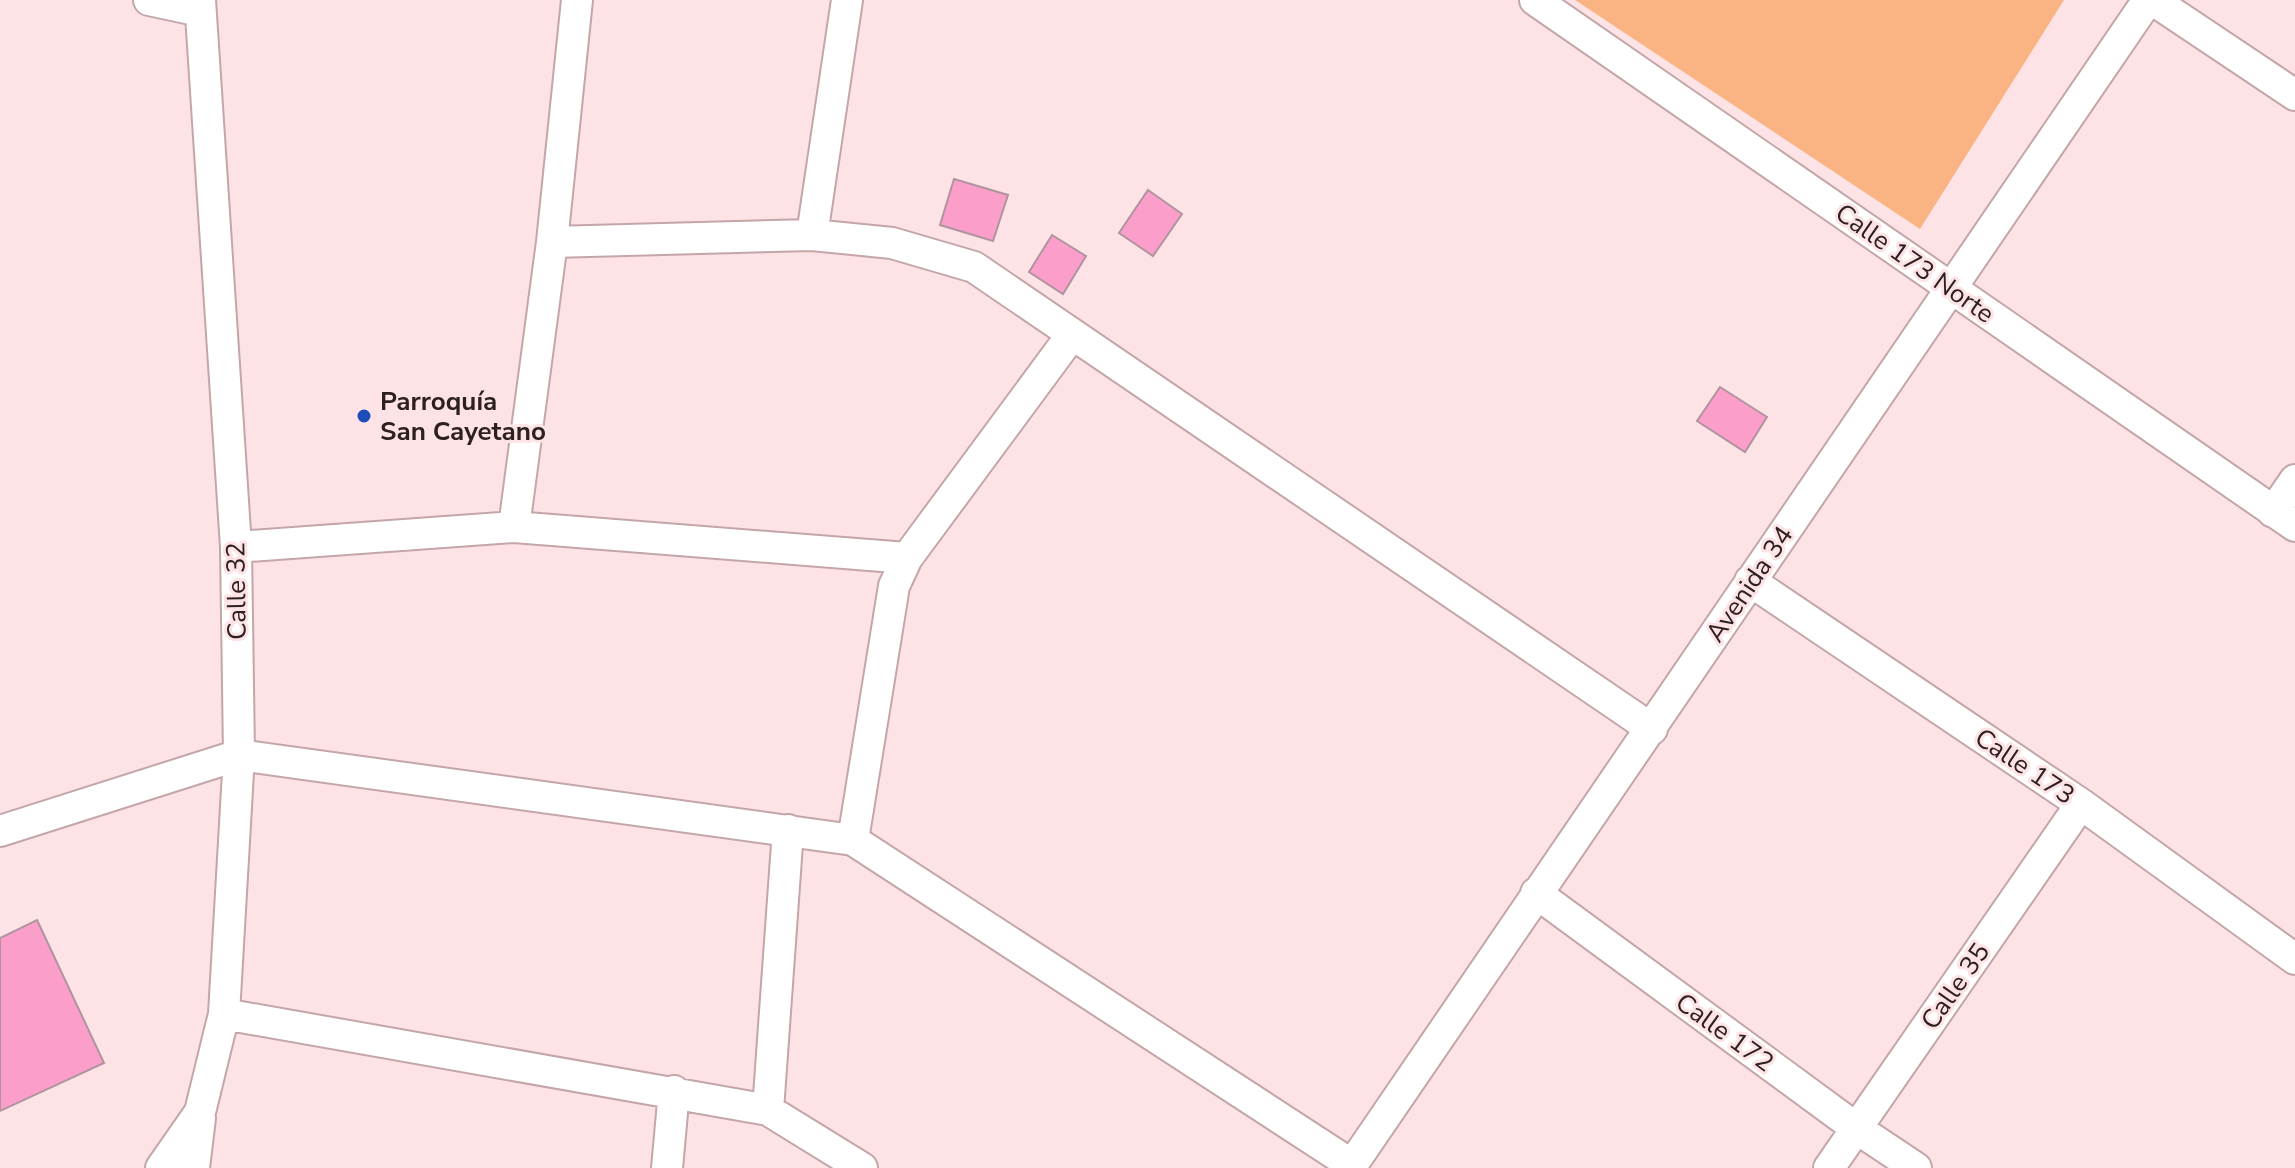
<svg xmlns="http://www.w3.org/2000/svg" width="2295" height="1168" viewBox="0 0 2295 1168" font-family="'Nunito Sans',sans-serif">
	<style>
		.green { fill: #fab484 }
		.building { fill: #fb9eca; stroke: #af94a0; stroke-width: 2 }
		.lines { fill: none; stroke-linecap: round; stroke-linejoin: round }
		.street-casing { stroke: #c4a6a9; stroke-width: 34 }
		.street { stroke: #fff; stroke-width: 30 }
		.poi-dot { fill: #1b4cb9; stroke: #fde3e5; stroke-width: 3 }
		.labels { text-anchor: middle; stroke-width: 6; stroke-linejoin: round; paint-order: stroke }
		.street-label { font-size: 26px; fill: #2c2021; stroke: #fde3e5 }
		.poi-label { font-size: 26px; font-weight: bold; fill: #2c2021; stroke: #fde3e5; text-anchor: start }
	</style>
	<rect width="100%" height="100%" fill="#fde3e5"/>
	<!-- green -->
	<path class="green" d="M1575,0H2064L1920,229Z"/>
	<!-- building -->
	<path class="building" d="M954,179L1008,195L993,241L940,225Z
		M1148,190L1182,214L1153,256L1119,233Z
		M1052,235L1086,256L1063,294L1029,272Z
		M1720,387L1767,417L1745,452L1697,421Z
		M37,920L104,1063L0,1111V938Z"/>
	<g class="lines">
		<!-- street casing -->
		<g class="street-casing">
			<path id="street" d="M149,0L200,11
				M1535,0L2295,526
				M2153,0L2295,95
				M812,235L847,0
				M552,242L812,235L892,243L974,267L1652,729
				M2273,512L2295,480
				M514,527L552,242L577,0
				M236,547L514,527L907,558
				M1750,581L2081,804L2295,959
				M0,831L239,755L853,840L1352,1165
				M853,840L894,586L907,558L1071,336
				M1536,893L1856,1128L1916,1168
				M224,1014L768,1110L862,1168
				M768,1110L788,830
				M161,1168L200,1112L224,1014L239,755L236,547L200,0
				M194,1168L200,1118
				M667,1168L674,1091
				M1350,1168L2148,0
				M1829,1168L2081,804"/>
		</g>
		<!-- street -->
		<use href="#street" class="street"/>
	</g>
	<!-- markers -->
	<circle class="poi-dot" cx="364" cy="416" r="8"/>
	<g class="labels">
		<!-- street labels -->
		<g class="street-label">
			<text transform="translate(1915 263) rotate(35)" y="9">Calle 173 Norte</text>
			<text transform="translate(1749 584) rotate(-56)" y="9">Avenida 34</text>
			<text transform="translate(236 591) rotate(-91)" y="9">Calle 32</text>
			<text transform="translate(2025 766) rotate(34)" y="9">Calle 173</text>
			<text transform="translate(1955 986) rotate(-55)" y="9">Calle 35</text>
			<text transform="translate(1725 1032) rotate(36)" y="9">Calle 172</text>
		</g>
		<!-- poi labels -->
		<g class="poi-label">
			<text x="380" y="410">Parroquía<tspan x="380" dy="30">San Cayetano</tspan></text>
		</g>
	</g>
</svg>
